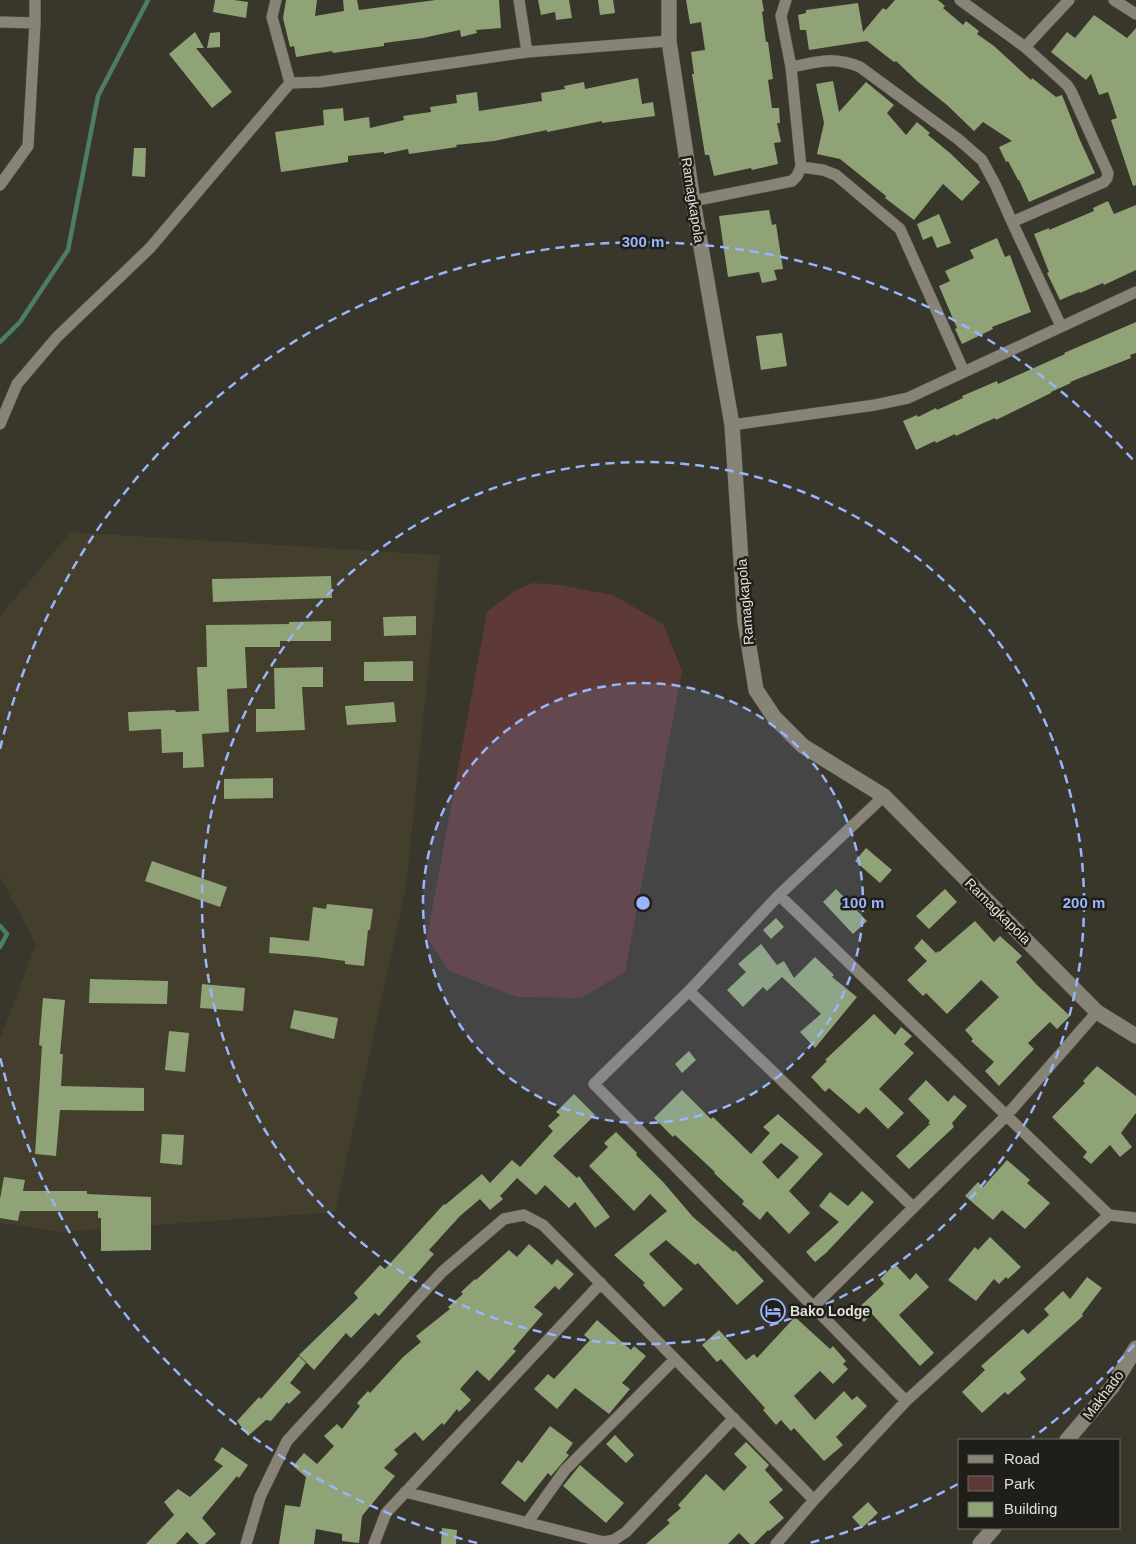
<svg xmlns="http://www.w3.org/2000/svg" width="1136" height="1544" viewBox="0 0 1136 1544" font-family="Helvetica,sans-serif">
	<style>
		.built { fill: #443e2d }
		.green { fill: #5d3a38 }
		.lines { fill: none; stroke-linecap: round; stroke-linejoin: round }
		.stream { stroke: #4c7e66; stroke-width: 4.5 }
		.building { fill: #8fa377; fill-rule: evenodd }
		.minor-casing { stroke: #57544a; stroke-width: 12 }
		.tertiary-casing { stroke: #57544a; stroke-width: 16 }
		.minor { stroke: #878376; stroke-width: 11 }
		.tertiary { stroke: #878376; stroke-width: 15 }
		.ring { fill: none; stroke: #98b5fd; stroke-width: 2.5; stroke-dasharray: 9 6 }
		.labels { text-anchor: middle; stroke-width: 5; stroke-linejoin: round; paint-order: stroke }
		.street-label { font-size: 14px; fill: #e1dfd8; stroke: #1f1e19 }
		.poi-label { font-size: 14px; font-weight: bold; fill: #e1dfd8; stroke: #1f1e19; text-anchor: start }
		.centre { fill: #98b5fd; stroke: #1f1e19; stroke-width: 2.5 }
		.ring-label { font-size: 15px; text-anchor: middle; font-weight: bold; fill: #98b5fd; stroke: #1f1e19; stroke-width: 5; stroke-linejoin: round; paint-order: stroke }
	</style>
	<rect width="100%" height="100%" fill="#39362b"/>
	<!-- built -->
	<path class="built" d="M71,532L440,555L406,887L335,1212L61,1232L0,1223V1039L36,944L0,877V616Z"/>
	<!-- green -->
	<path class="green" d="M533,583L559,585L613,595L663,624L682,671L625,972L581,998L517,997L449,971L427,937L487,612L514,591Z"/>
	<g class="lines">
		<!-- stream -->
		<path class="stream" d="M0,342L20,322L68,250L98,96L148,0
			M0,926L7,934L0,947"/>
	</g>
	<!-- building -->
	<path class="building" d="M215,0H234L248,2L246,18L213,12Z
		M286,0H317L315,16L344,11L343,0H357L359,10L436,0H499L501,28L476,30L477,33L461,37L460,30L423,38L384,43V46L333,53L332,51L296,57L294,46L290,47L283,18Z
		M538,0H569L572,18L556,20L555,12L541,15Z
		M598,0H613L615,13L600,15Z
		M686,0H762L764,11L762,12L766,42H768L773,79L768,80L772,108H779L780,123H777L781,142L774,143L778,164L752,170L751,168L714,176L709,155H705L692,74H694L691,52L705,50L701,22L690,24Z
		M895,0H938L945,6L943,8L963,25L966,21L979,31L977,34L994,46L1031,80L1032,78L1056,97L1062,95L1079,138L1095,173L1029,202L1019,180H1018L1008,161L1006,162L999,147L1012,141L983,122L974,131L947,105L917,81L896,61L894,62L867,41L809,50L806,30H800L798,15L806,13V10L858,3L863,32L883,8L886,10Z
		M1094,15L1127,38L1136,28V185L1133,186L1111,120L1117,118L1108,92L1099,95L1091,74L1086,80L1051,52L1067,32L1075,38Z
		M195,32L204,48H196L232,92L212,108L169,54Z
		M220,32V47L207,48L210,33Z
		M638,78L642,104L653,102L655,116L602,123V121L547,132V130L494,141L456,145L457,147L409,154L408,149L384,154V152L348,156V162L281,172L275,132L324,125L323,110L343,108L344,121L369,117L370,128L404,120L403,116L431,112L430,107L457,103L456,95L477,92L479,111L542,101L541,93L565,89L564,86L584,82L585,89Z
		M833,81L839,112L866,82L894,105L887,113L906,135L917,122L930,133L928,135L950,153L980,182L962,201L943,184L914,220L885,198L886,196L840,159L817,154L824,123L816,84Z
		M134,148H146L145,177L132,176Z
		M1108,201L1114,214L1136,205V270L1104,285L1103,283L1080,293L1079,292L1060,300L1047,273L1049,272L1034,234L1049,228V230L1094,211L1093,208Z
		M769,210L772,225L776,224L783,269L774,270L777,280L762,283L759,272L728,277L719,216Z
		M939,214L951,243L937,248L932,236L923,240L917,224Z
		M997,238L1005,257L1010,255L1031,312L992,327L993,329L962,344L955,329L957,328L939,286L950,281L945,271L974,258L970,250Z
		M1136,322V353L1130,355L1131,358L1070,382L1071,383L1051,392V393L996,420L995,418L979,425L956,436L955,434L936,443L935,441L916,450L903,421L917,415L918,417L936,408L937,410L963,398L962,396L997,381L998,384L1065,354L1064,353Z
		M782,333L787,366L761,370L756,336Z
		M331,576L332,598L213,602L212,579Z
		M416,616V635L384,636L383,617Z
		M331,621V641H280V647H245L247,688L227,689L229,732L202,734L204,767L183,768V752L162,753L161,729L129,731L128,712L175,710L176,712L199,711L197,667H207L206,625L289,624V622Z
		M413,661V681H364V662Z
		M323,667V687H302L305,730L256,732V709H275L274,668Z
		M394,702L396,722L347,725L345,706Z
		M273,778V798L224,799V779Z
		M866,848L892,870L880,883L855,861Z
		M152,861L227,887L220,907L145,881Z
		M836,889L867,921L853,934L823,902Z
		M945,889L957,902L929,929L916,916Z
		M327,904L373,909L370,930H368L364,966L345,964V961L316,957L269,953L270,937L309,941L313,907L326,909Z
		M776,918L784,927L771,939L763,930Z
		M975,921L994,942L1000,936L1022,956L1016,962L1037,985L1070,1016L1057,1029L1050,1022L1028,1043L1034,1049L999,1086L985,1071L994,1062L971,1041L973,1039L965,1030L999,997L981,980L947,1014L926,993L923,996L907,980L927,961L914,948L922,939L936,953L938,951L939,952Z
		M761,944L777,965L784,961L794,978L815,957L834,975L832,977L857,997L815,1048L800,1032L821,1014L782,977L767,991L763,987L743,1007L727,990L746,972L738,964Z
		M90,979L168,981L167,1004L89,1003Z
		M202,984L245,988L243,1011L200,1008Z
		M43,998L65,1000L60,1054H63L61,1086L144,1088V1111L60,1110L56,1156L35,1154L42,1046L39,1045Z
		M294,1010L338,1018L334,1039L290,1028Z
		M874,1014L895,1035L901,1027L912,1036L904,1044L914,1053L879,1089L904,1113L888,1129L866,1107L859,1114L829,1088L825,1092L811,1077L827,1061L825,1060Z
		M169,1031L189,1033L185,1072L165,1070Z
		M689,1051L696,1060L682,1073L675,1064Z
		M1097,1066L1136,1096V1113L1121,1133L1132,1147L1120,1157L1110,1145L1091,1164L1083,1157L1087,1152L1052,1117L1085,1083L1083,1081Z
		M926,1080L948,1102L954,1095L967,1106L952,1123L954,1127L909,1169L896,1156L930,1124L928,1123L930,1121L908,1099Z
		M682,1090L711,1119L713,1117L751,1154L770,1133L763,1127L778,1114L823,1154L789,1191L810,1213L789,1234L767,1211L760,1220L742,1204L744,1201L714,1173L715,1172L675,1135L673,1137L654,1118ZM781,1143L799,1157L778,1179L762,1162Z
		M574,1094L595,1115L553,1156L577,1178L579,1176L610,1217L595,1228L575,1202L569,1208L545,1185L536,1195L517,1178L500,1196L503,1199L490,1210L480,1199L460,1216L429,1250L434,1254L379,1316L375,1313L351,1338L346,1333L314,1370L299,1355L358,1298L354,1293L380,1265L385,1269L444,1204L445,1205L482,1174L490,1183L512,1160L520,1167L553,1131L548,1126L560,1115L556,1112Z
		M616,1132L637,1153L636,1155L664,1183L693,1217L734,1252L735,1250L764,1281L737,1305L698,1263L695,1265L666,1240L649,1254L683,1289L664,1307L643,1285L645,1283L614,1255L667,1211L650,1194L634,1211L589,1166L608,1147L604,1143Z
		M162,1134L184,1135L182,1165L160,1163Z
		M1007,1160L1030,1180L1027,1183L1050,1203L1025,1229L1002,1210L993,1220L965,1196L978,1182L983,1187Z
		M4,1177L25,1180L23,1191H87V1194L151,1197V1250L101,1251V1218H98V1211H20L18,1221L0,1218V1199Z
		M862,1191L874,1202L826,1253L815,1262L806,1252L839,1222L819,1206L830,1192L848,1206Z
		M990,1237L1021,1267L1008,1279L1006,1277L999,1284L994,1279L976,1301L948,1280L975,1247L978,1250Z
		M529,1244L552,1265L557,1259L574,1274L559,1290L555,1286L534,1307L543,1314L513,1349L516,1351L489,1381L477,1370L460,1389L471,1400L459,1412L457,1409L444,1425L442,1423L423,1441L415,1432L394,1450L398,1454L384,1468L395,1476L362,1516L359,1543L342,1541V1534L316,1529L314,1544H279L285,1505L300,1507L306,1477L293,1466L304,1453L317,1464L334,1446L324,1436L337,1424L342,1429L360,1406L357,1403L368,1391L370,1393L403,1357L421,1342L416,1336L450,1309L448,1307L463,1294L461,1292L475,1279L476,1280L509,1250L517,1257Z
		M895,1264L910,1280L916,1273L929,1287L899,1315L934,1353L920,1366L872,1314L864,1322L854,1312L884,1284L880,1279Z
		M1087,1277L1102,1288L1082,1314L1083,1316L1020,1372L1026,1379L1008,1395L1005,1392L982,1413L962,1392L985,1370L981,1366L1023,1329L1028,1334L1049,1315L1044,1309L1063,1291L1070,1299Z
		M795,1317L830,1349L833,1346L846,1361L843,1364L848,1369L833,1384L820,1371L794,1396L815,1420L844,1391L852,1400L857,1396L867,1406L836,1437L843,1445L824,1461L794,1428L791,1431L781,1420L776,1425L763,1410L765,1408L721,1359L717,1362L702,1345L719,1330L746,1360L754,1354L757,1358Z
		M597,1320L631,1350L634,1346L646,1356L622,1383L630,1389L609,1414L575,1388L557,1409L534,1389L548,1374L554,1379L590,1340L584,1335Z
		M299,1356L306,1363L290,1383L301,1392L289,1404L287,1402L271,1421L266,1420L248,1436L237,1421L259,1397L261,1399Z
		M550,1426L573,1443L566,1453L569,1455L551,1476L548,1473L525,1502L501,1483L518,1460L522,1463Z
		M615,1435L634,1455L626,1463L606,1444Z
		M746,1442L769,1465L765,1470L783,1490L769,1502L784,1518L769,1531L768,1530L754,1544H750L739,1533L728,1544H646L670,1523L667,1520L681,1508L678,1505L706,1474L724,1491L747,1467L734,1454Z
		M222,1447L248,1465L239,1478L237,1476L202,1518L216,1534L205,1544H199L187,1532L176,1544H146L174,1515L164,1502L178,1489L190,1497L223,1466L214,1460Z
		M580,1465L624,1503L606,1523L563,1486Z
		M868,1502L878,1513L862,1528L852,1517Z
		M442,1528L457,1530L456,1544H441Z"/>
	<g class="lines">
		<!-- minor casing -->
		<g class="minor-casing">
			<path id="minor" d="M276,0L272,17L290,83
				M519,0L527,52
				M1114,0L1136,14
				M0,22L35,23
				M1025,47L1069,0
				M791,67C818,62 834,56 860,67L958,139L982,160L996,186L1012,222L1104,182L1107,178L1108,173L1071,91L1067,85L1025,47L960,0
				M801,167L823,170L836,175L900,229L964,372
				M0,185L28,146L35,23V0
				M693,201L792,181L797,176L801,167L791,67L781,16L786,0
				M1012,222L1061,326
				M0,424L17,384L57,337L150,248L290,83L320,82L527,52L669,41
				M732,425L875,405L908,398L1136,292
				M779,895L884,796
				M689,991L913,1207
				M814,1306L1006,1116L1097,1012
				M906,1401L594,1084L689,991L779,895L1109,1215
				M405,1492L604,1542L614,1540L626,1532L734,1418
				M527,1523L565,1470L675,1359
				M246,1544L260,1497L287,1441L442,1272L504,1219L524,1215L543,1225L814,1500
				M374,1544L386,1513L601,1283
				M776,1544L814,1500L906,1401L1109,1215L1136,1218"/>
		</g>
		<!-- tertiary casing -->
		<g class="tertiary-casing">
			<path id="tertiary" d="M669,0V41L693,201L732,425L745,622L756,690L774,717L803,746L884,796L1097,1012L1136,1036
				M1067,1440L1112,1387L1136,1348
				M980,1544L994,1528"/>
		</g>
		<!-- minor -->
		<use href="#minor" class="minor"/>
		<!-- tertiary -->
		<use href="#tertiary" class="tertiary"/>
	</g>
	<!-- distance rings -->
	<circle cx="643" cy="903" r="220" fill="#98b5fd" fill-opacity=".12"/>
	<g class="ring">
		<circle cx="643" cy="903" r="220"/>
		<circle cx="643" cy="903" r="441"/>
		<path d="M1134 1345A661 661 0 0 1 1032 1438M958 1484A661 661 0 0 1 809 1543M477 1543A661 661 0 0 1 0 1057M0 749A661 661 0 0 1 1134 461"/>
	</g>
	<!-- icons -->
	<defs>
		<g id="hotel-ring" transform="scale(1.25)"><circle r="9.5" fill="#1f1e19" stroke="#98b5fd" stroke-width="1.5"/><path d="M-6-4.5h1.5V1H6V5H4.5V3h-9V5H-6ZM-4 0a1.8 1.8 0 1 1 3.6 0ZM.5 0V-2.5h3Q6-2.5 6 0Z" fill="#98b5fd"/></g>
	</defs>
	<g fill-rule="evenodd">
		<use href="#hotel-ring" x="773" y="1311"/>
	</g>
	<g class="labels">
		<!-- street labels -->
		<g class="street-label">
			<text transform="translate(693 200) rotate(81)" y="5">Ramagkapola</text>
			<text transform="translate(745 602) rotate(-95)" y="5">Ramagkapola</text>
			<text transform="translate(998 911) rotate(45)" y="5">Ramagkapola</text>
			<text transform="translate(1103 1395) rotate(-53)" y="5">Makhado</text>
		</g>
		<!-- poi labels -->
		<g class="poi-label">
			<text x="790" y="1316">Bako Lodge</text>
		</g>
	</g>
	<circle cx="643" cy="903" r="8" class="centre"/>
	<g class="ring-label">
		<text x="643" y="247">300 m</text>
		<text x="863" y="908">100 m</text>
		<text x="1084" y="908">200 m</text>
	</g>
	<!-- legend -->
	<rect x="958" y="1439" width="162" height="90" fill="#1f1e19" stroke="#6d6b65"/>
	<rect x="968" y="1455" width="25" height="8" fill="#878376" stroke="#6d6b65"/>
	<text x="1004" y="1464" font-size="15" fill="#e1dfd8">Road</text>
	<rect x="968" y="1476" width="25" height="15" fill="#5d3a38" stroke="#6d6b65"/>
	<text x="1004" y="1489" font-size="15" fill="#e1dfd8">Park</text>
	<rect x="968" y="1502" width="25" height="15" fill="#8fa377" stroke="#6d6b65"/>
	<text x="1004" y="1514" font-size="15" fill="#e1dfd8">Building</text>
</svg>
